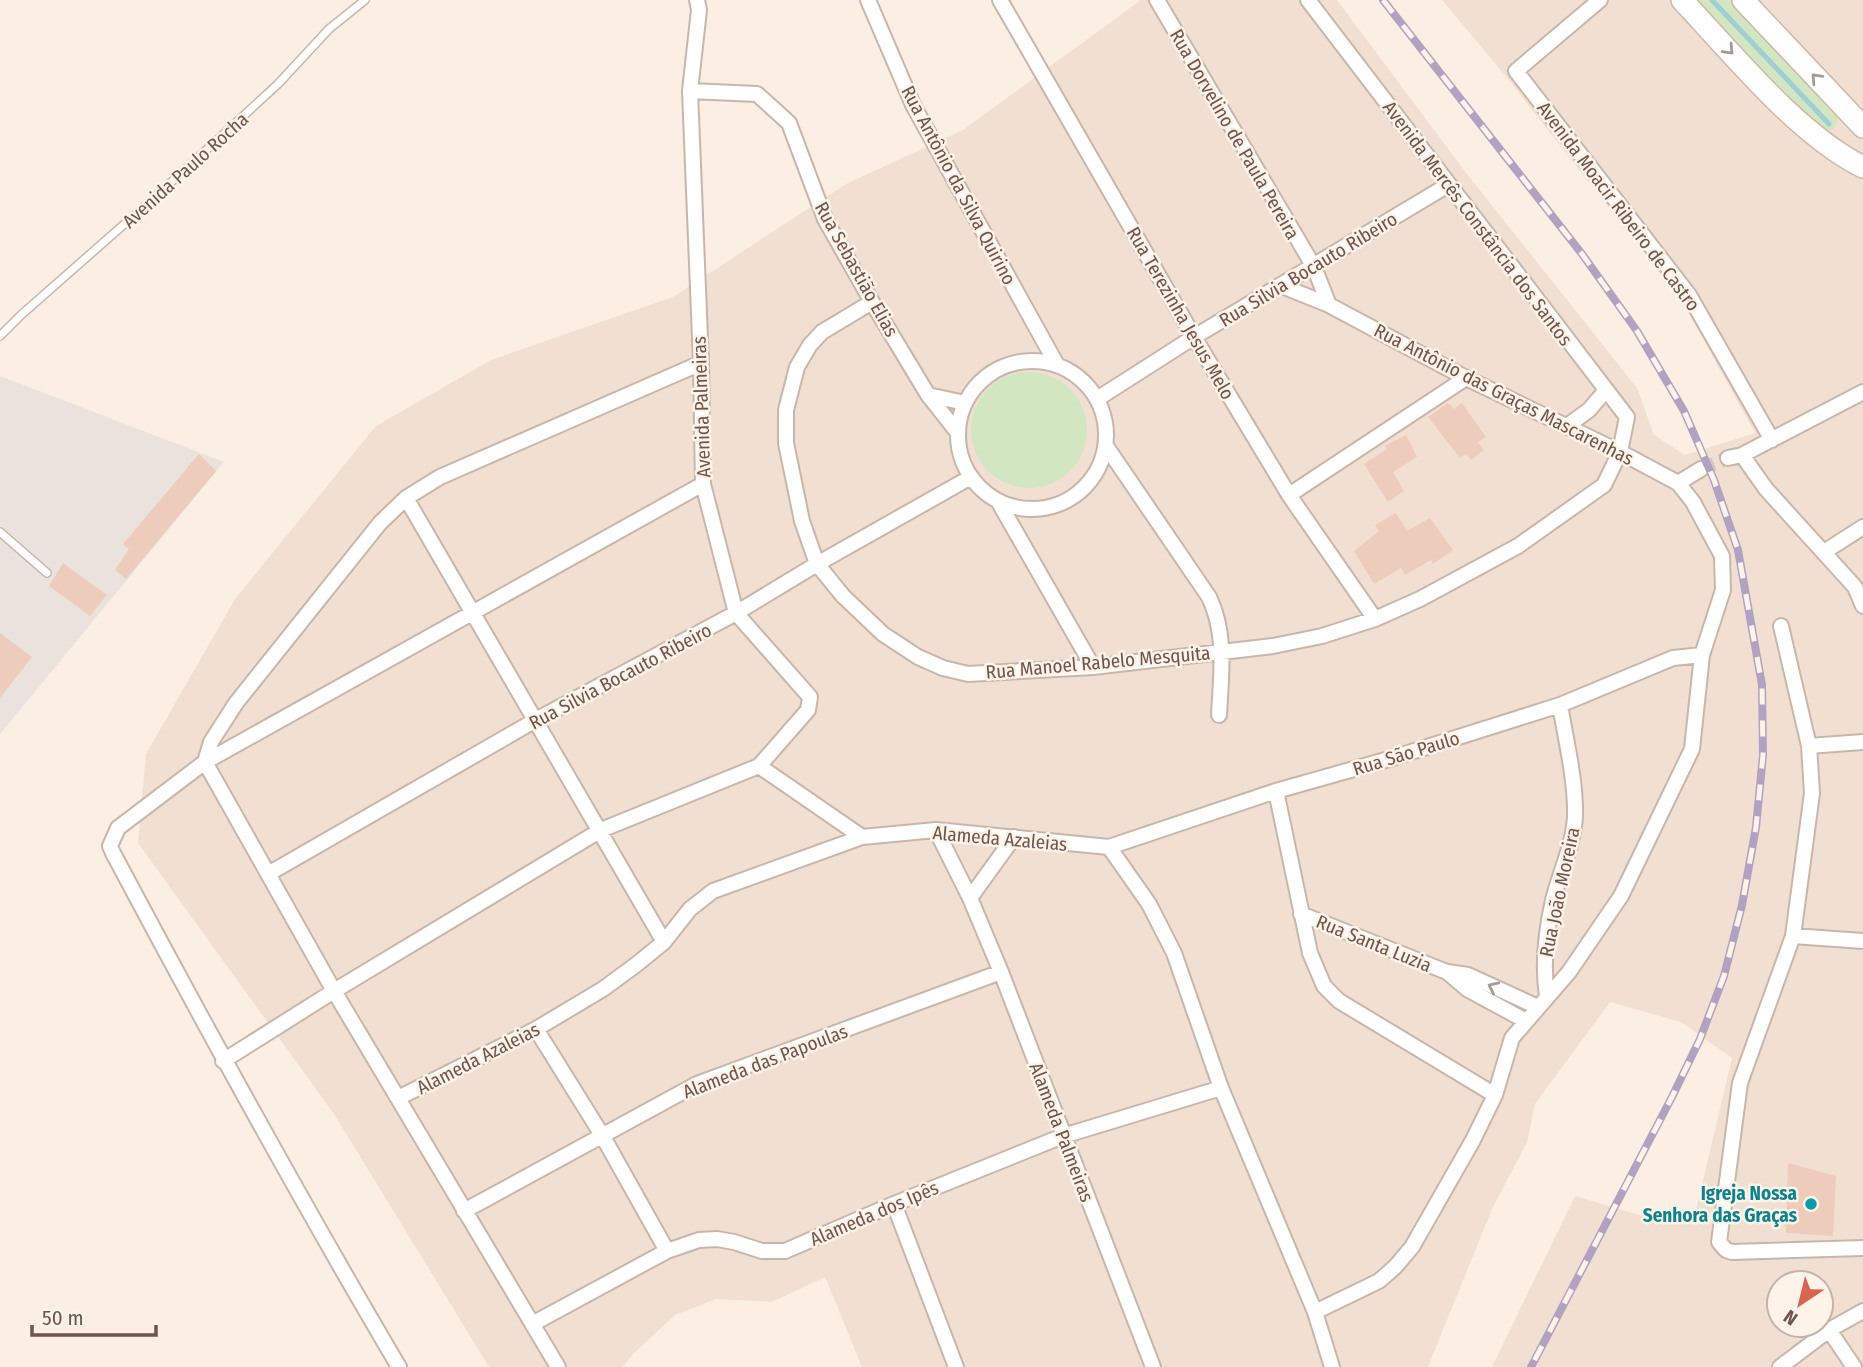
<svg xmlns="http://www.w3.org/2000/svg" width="1863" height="1367" viewBox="0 0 1863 1367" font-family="'Fira Sans Condensed',sans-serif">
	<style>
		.residential { fill: #f1e0d1; fill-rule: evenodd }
		.industrial { fill: #e9e2dd }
		.green { fill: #d3e6c2 }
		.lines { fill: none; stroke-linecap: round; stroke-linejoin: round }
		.stream { stroke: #9fced3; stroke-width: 5 }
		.building { fill: #edccbc }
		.minor-tunnel { stroke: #d7c8bc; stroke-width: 14; stroke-dasharray: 14 7; stroke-linecap: butt }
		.service-casing { stroke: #c9b6aa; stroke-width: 10 }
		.minor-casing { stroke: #c9b6aa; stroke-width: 18 }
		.secondary-casing { stroke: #cfb8aa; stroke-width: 24 }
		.service { stroke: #fff; stroke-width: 7 }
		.minor { stroke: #fff; stroke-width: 14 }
		.secondary { stroke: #fff; stroke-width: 21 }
		.rail-casing { stroke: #b1a2c2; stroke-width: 8 }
		.rail { stroke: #fdf3e8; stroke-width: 5; stroke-dasharray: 16; stroke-linecap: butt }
		.oneway { stroke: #a99993 }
		.culture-dot { fill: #0f9aa8; stroke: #fdf3e8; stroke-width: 2.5 }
		.labels { text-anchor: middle; stroke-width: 5; stroke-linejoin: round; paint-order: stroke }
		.street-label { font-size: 19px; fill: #6f554b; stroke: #fdf3e8 }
		.culture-label { font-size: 19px; font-weight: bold; fill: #0d838f; stroke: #fdf3e8; text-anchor: end }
	</style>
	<rect width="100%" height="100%" fill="#faefe2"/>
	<!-- residential -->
	<path class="residential" d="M1141,0H1337L1467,174L1637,388L1654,435L1685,455L1755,433L1682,301L1504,74L1442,0H1863V1367H1492L1575,1196L1663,1222L1695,1214L1732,1058L1681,1022L1610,1002L1535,1104L1527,1142L1492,1209L1428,1367H862L825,1277L772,1302L716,1299L675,1315L632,1355L623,1367H489L334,1114L138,843L146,754L235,599L376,426L491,360L673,297L846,184L963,130ZM1779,1283H1821V1325H1779Z"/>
	<!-- industrial -->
	<path class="industrial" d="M0,376L224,462L0,734Z"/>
	<!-- green -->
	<path class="green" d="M1697,0H1728L1836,114L1838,120L1833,130L1820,129L1809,119Z
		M971 430a58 58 0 1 1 116 0a58 58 0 1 1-116 0Z"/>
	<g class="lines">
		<!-- stream -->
		<path class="stream" d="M1712,0L1829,124"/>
	</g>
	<!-- building -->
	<path class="building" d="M1448,403L1454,409L1462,403L1486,437L1478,442L1484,450L1471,460L1466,454L1460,458L1428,417Z
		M1406,435L1417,457L1393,472L1404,491L1388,502L1364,464L1387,449L1385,446Z
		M199,454L216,471L126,579L115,570L129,549L123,544Z
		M1396,513L1407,531L1430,518L1453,550L1433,564L1431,560L1405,575L1401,568L1374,584L1354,551L1379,531L1375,525Z
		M63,563L107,595L90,616L49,586Z
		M0,633L32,657L0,698Z
		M1788,1163L1836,1176L1833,1236L1786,1233Z"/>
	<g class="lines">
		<!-- minor-tunnel -->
		<path class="minor-tunnel" d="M1701,469L1728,458"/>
		<!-- service casing -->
		<g class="service-casing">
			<path id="service" d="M0,336L21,315L154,198L278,84L329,29L365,0
				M0,532L47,573"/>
		</g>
		<!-- minor casing -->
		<g class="minor-casing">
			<path id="minor" d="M697,0L699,10L690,91L701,363L703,484L736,613L810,697L808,710L759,766L862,837
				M868,0L913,105L1057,365
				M1000,0L1194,337L1289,495L1375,619
				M1157,0L1314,267L1329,305
				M1600,0L1516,71L1689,295L1772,440
				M690,91L757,94L789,123L825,219L872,302L928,395L958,433
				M1282,286L1329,305L1466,378L1620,452L1678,483L1693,502L1722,556L1723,590L1702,655L1692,749L1621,896L1569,972L1512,1038L1495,1095L1473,1140L1412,1247L1395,1267L1379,1281L1315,1312
				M872,302L822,332L810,345L797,367L786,410V443L802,521L817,564L843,596L883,634L918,657L943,668L968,674L1093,667L1273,646L1322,636L1375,619L1420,599L1518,546L1604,485L1620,452L1627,417L1308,0
				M958 435a74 74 0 1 1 148 0a74 74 0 1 1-148 0Z
				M928,395L965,403
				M1097,399L1194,337L1448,185
				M1567,426L1589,410L1606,390
				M1106,446L1209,597C1227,634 1221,675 1219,715
				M1742,455L1766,489L1855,587L1863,606
				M1728,458L1742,455L1863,392
				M1678,483L1701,469
				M1289,495L1466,378
				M406,498L664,942
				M998,501L1093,667
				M1824,552L1863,527
				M1781,626L1809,746L1812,793L1793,936L1740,1083L1719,1242L1726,1250L1732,1252L1863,1248
				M1809,746L1863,742
				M1276,791L1310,953L1324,986L1339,1001L1495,1095
				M936,830L970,898L1001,972L1153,1367
				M1109,847L1276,791L1389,759L1560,705L1673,658L1702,655
				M268,874L534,721L736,613L817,564L971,477
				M970,898L1014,837
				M1301,914L1447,972L1468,975L1538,1007
				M1793,936L1863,941
				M1447,972L1467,989L1526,1021
				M1547,996C1542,964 1546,931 1553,900C1560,872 1573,846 1575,817C1576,781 1566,741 1560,705
				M536,1029L602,1135L667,1251
				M223,1061L334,991L601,830L759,766
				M398,1098L536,1029L603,989L637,964L664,942L690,909L713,891L862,837L936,830L1109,847L1149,904L1174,953L1221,1088L1315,1312L1332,1367
				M894,1204L956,1367
				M464,1211L697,1084L1001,972
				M534,1323L667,1251L699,1240L717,1239L734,1242L762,1251H785L894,1204L1063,1136L1221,1088
				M1829,1330L1854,1367
				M399,1367C299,1198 205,1026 113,853L110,846L118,828L205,762L703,484
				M558,1367L334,991L205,762L211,742L236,703L380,523L406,498L440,477L701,363
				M1780,1367L1829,1330L1863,1311"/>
		</g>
		<!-- secondary casing -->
		<g class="secondary-casing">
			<path id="secondary" d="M1682,0C1733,54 1797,134 1863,167
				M1743,0L1863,127"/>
		</g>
		<!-- service -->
		<use href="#service" class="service"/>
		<!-- minor -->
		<use href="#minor" class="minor"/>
		<!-- secondary -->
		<use href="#secondary" class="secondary"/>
		<!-- rail casing -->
		<g class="rail-casing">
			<path id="rail" d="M1383,0L1582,254L1637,331L1684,411L1714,480L1738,550L1762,685L1763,755L1756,827L1742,905L1724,976L1700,1039L1672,1097L1531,1367"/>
		</g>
		<!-- rail -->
		<use href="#rail" class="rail"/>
	</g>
	<!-- one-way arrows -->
	<defs><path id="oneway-chevron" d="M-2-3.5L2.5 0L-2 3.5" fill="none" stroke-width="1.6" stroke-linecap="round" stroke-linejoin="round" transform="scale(1.75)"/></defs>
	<g class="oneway">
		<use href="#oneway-chevron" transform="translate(1729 50) rotate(47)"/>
		<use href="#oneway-chevron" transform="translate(1816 78) rotate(-133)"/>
		<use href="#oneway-chevron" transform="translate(1493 987) rotate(-155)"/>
	</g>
	<!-- markers -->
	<circle class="culture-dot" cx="1811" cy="1204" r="7"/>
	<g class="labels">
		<!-- street labels -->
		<g class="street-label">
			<text transform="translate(1235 134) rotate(60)" y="7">Rua Dorvelino de Paula Pereira</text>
			<text transform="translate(185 170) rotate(-42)" y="7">Avenida Paulo Rocha</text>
			<text transform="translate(959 185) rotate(62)" y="7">Rua Antônio da Silva Quirino</text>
			<text transform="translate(1619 206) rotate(53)" y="7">Avenida Moacir Ribeiro de Castro</text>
			<text transform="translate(1478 223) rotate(53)" y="7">Avenida Mercês Constância dos Santos</text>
			<text transform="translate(857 269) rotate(61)" y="7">Rua Sebastião Elias</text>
			<text transform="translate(1308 269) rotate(-31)" y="7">Rua Silvia Bocauto Ribeiro</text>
			<text transform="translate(1181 313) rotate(60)" y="7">Rua Terezinha Jesus Melo</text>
			<text transform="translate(1504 394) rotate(27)" y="7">Rua Antônio das Graças Mascarenhas</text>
			<text transform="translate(701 407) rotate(-92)" y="7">Avenida Palmeiras</text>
			<text transform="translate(1098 662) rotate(-5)" y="7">Rua Manoel Rabelo Mesquita</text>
			<text transform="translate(620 676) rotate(-28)" y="7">Rua Silvia Bocauto Ribeiro</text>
			<text transform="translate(1406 753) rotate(-17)" y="7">Rua São Paulo</text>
			<text transform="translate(1000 838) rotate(5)" y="7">Alameda Azaleias</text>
			<text transform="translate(1559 892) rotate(-78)" y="7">Rua João Moreira</text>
			<text transform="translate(1374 943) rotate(22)" y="7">Rua Santa Luzia</text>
			<text transform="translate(478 1058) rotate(-27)" y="7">Alameda Azaleias</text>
			<text transform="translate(765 1061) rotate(-21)" y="7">Alameda das Papoulas</text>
			<text transform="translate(1062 1132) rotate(69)" y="7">Alameda Palmeiras</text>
			<text transform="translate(874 1213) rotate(-23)" y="7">Alameda dos Ipês</text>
		</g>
		<!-- culture labels -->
		<g class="culture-label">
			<text x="1797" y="1200">Igreja Nossa<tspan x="1797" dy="22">Senhora das Graças</tspan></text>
		</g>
	</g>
	<!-- north arrow -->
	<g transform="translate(1800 1304) rotate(215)"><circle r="33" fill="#fdf3e8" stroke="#c4b4a9" stroke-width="2"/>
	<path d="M0-5L12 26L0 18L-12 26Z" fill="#db6450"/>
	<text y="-10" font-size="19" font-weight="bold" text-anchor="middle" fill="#6f554b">N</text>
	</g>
	<!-- scale -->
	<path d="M32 1325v10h124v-10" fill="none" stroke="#6f554b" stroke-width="3.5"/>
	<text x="42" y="1325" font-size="21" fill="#6f554b" stroke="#fdf3e8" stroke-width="5" paint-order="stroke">50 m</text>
</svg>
